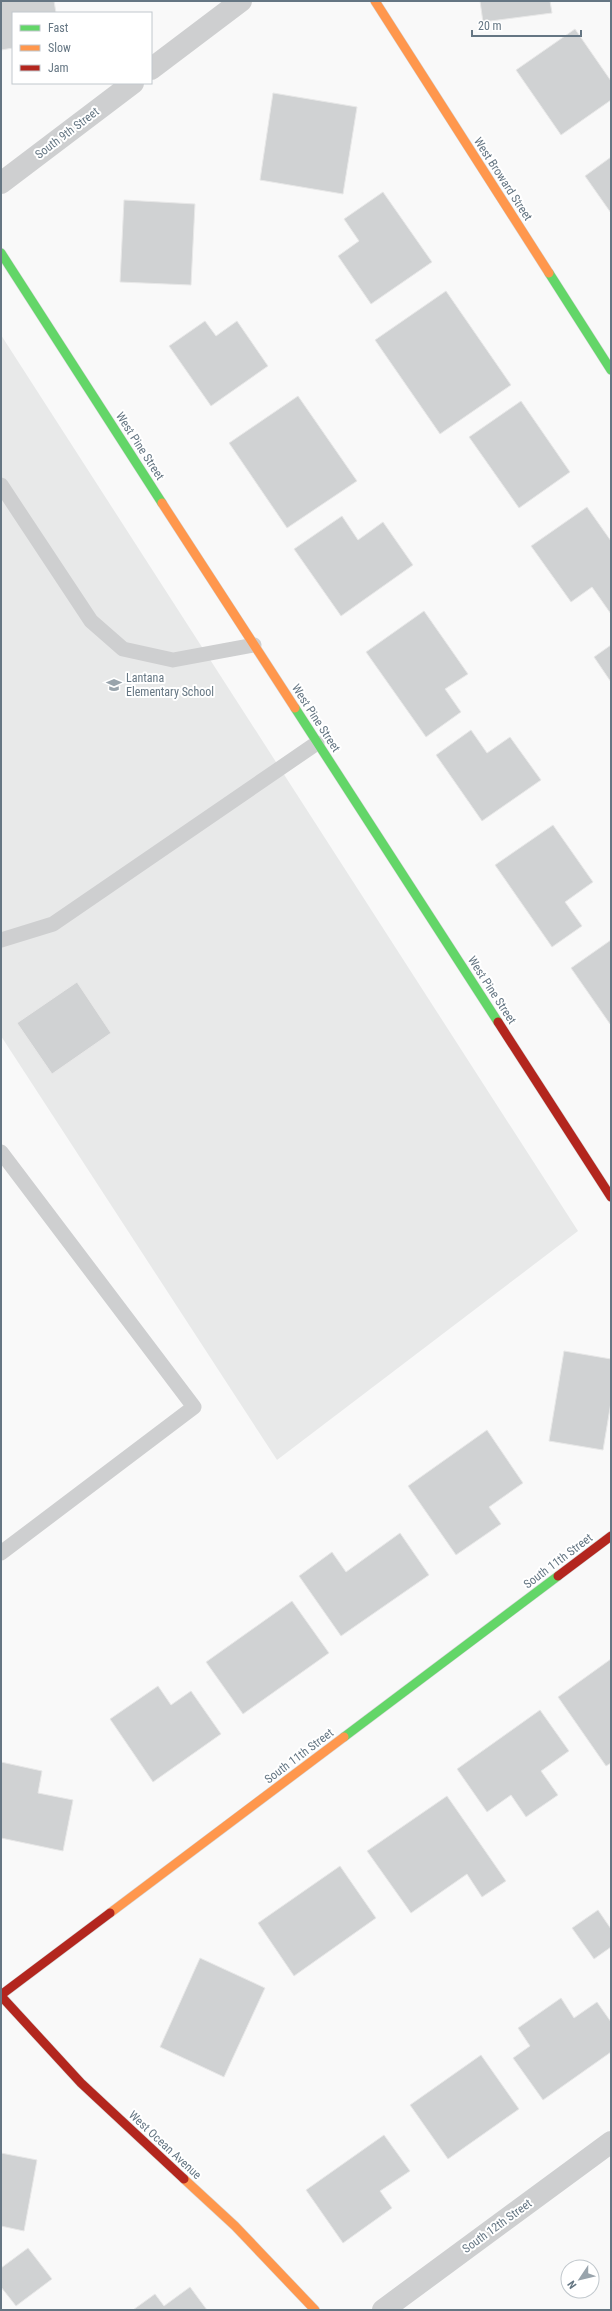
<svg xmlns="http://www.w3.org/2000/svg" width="612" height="2311" viewBox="0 0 612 2311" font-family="'Roboto Condensed',sans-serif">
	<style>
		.built { fill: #e8e9e9 }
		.building { fill: #d0d2d3; stroke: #e8e8e8 }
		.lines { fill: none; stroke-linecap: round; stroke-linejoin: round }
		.fast-casing { stroke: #d5d6d7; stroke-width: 10 }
		.slow-casing { stroke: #d5d6d7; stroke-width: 10 }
		.jam-casing { stroke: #d5d6d7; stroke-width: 10 }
		.lane { stroke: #cecfd0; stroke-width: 15 }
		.street { stroke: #cecfd0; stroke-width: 22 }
		.fast { stroke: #63d668; stroke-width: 9 }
		.slow { stroke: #ff974d; stroke-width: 9 }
		.jam { stroke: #b3261e; stroke-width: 9 }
		.labels { text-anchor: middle; stroke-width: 4; stroke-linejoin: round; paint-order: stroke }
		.street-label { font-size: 12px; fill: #657683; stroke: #fff }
		.poi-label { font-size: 12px; fill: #657683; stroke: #fff; text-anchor: start }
	</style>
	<rect width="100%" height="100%" fill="#f9f9f9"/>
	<!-- built -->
	<path class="built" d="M1,335L578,1231L277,1460L1,1036Z"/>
	<!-- building -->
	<path class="building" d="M1,1H54L56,13H13V48L1,50Z
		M480,1H550L552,13L483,22Z
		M575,29L611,81V100L561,135L516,70Z
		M273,93L357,107L343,194L260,180Z
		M611,157V213L585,176Z
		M383,192L432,262L371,304L338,256L359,241L344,219Z
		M124,200L195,204L191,285L120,282Z
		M446,291L511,385L440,434L375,340Z
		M205,321L216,336L237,321L268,366L211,406L169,346Z
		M298,396L357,481L287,528L229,443Z
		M521,401L570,472L519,508L469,437Z
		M587,507L611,541V614L592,587L571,602L531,546Z
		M342,516L358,540L383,522L413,565L341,616L294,549Z
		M424,611L468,674L445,689L461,712L426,737L366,652Z
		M611,645V682L594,657Z
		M471,730L487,753L510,737L541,780L482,821L436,755Z
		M553,825L593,882L565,902L582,926L552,947L495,865Z
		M611,940V1024H610L571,968Z
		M77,982L111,1033L52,1074L17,1023Z
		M564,1351L611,1359V1402L603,1450L549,1441Z
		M487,1430L523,1483L489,1507L501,1524L456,1555L408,1486Z
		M400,1533L429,1575L341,1636L299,1576L332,1552L346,1572Z
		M292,1601L329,1653L243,1714L206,1662Z
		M611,1659V1763L606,1766L558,1697Z
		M158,1686L171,1705L191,1691L221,1734L153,1782L110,1719Z
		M540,1710L569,1751L541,1771L558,1795L526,1817L511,1795L487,1812L457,1769Z
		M1,1762L42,1771L38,1793L73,1800L63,1851L1,1838Z
		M447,1796L506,1881L482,1897L467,1874L411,1913L367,1851Z
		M340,1866L376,1918L294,1976L258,1923Z
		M598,1910L611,1929V1947L594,1959L572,1928Z
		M200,1958L265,1988L224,2077L160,2047Z
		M561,1998L574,2018L597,2002L611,2022V2052L543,2100L513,2058L530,2046L518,2028Z
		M481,2055L519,2109L448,2159L410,2105Z
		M384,2135L410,2171L380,2191L392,2208L343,2243L306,2190Z
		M1,2153L37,2160L24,2231L1,2226Z
		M28,2248L52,2279L16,2306L1,2287V2268Z
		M190,2287L207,2310H133L155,2294L164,2306Z"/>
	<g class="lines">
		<!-- fast casing -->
		<g class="fast-casing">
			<path id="fast" d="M1,253L162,503
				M549,273L611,370
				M295,708L498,1022
				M344,1737L558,1576"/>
		</g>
		<!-- slow casing -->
		<g class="slow-casing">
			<path id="slow" d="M375,1L549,273
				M162,503L295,708
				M110,1913L344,1737
				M184,2179L235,2226L315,2310"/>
		</g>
		<!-- jam casing -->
		<g class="jam-casing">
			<path id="jam" d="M498,1022L611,1197
				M558,1576L611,1536
				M1,1995L110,1913
				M1,1996L81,2083L184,2179"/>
		</g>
		<!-- lane -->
		<path class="lane" d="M1,485L91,621L123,649L173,660L254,645
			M1,940L53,924L317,743
			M1,1152L194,1407L1,1553"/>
		<!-- street -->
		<path class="street" d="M151,69L241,1
			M1,183L133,83
			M383,2310L611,2142"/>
		<!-- fast -->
		<use href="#fast" class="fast"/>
		<!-- slow -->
		<use href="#slow" class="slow"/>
		<!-- jam -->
		<use href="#jam" class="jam"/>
	</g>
	<!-- icons -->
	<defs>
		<g id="school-bare" transform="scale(1.2)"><path d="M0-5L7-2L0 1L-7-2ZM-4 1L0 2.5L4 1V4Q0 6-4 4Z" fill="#99a4ac" stroke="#fff" stroke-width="2.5" paint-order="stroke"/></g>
	</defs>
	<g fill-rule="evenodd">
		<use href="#school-bare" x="114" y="685"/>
	</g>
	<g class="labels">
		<!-- street labels -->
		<g class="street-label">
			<text transform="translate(67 133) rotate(-37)" y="4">South 9th Street</text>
			<text transform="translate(503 179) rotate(57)" y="4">West Broward Street</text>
			<text transform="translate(140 446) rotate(57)" y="4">West Pine Street</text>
			<text transform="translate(316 718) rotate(57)" y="4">West Pine Street</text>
			<text transform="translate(492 990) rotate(57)" y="4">West Pine Street</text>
			<text transform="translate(558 1561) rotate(-37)" y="4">South 11th Street</text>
			<text transform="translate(299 1756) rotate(-37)" y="4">South 11th Street</text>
			<text transform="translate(165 2145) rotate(43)" y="4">West Ocean Avenue</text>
			<text transform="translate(497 2226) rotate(-36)" y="4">South 12th Street</text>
		</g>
		<!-- poi labels -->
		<g class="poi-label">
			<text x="126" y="682">Lantana<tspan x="126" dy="14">Elementary School</tspan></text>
		</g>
	</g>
	<!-- border -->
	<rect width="612" height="2311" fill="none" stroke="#657683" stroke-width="4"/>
	<!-- legend -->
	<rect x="12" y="12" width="140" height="72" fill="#ffffff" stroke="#c1c8cd"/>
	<rect x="20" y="25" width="20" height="6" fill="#63d668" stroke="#c1c8cd"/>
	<text x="48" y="32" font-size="12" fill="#657683">Fast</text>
	<rect x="20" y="45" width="20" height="6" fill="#ff974d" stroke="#c1c8cd"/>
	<text x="48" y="52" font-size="12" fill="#657683">Slow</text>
	<rect x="20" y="65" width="20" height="6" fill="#b3261e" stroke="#c1c8cd"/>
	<text x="48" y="72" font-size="12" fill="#657683">Jam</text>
	<!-- north arrow -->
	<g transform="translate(580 2279) rotate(235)"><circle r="19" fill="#ffffff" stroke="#c1c8cd"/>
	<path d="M0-3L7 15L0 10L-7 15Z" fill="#99a4ac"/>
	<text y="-6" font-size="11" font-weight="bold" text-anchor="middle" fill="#657683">N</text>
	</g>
	<!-- scale -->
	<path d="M472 30v6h109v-6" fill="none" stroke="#657683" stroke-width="2"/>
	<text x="478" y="30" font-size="12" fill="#657683" stroke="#ffffff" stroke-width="3" paint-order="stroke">20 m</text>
</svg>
